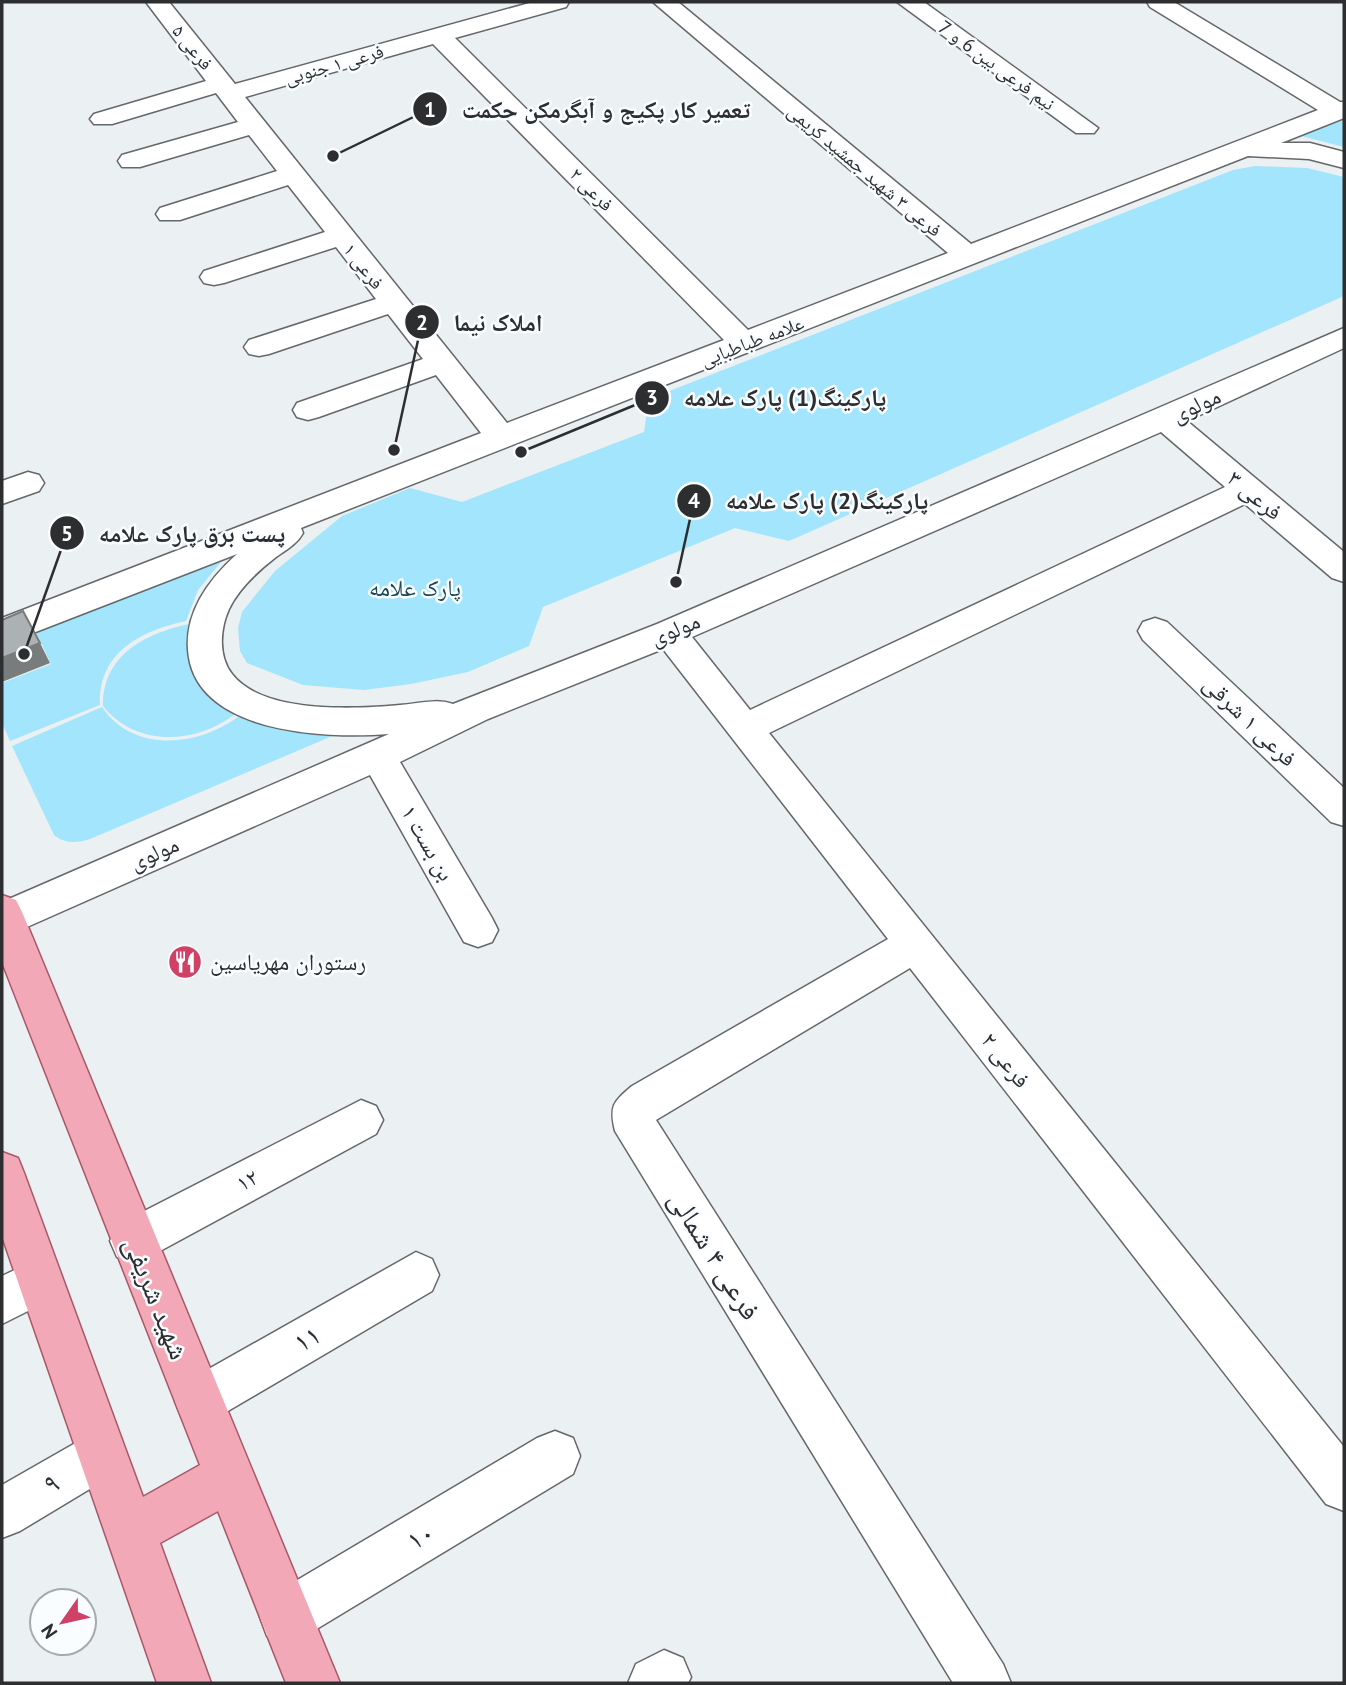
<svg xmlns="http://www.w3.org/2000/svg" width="1346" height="1685" viewBox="0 0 1346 1685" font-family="'PT Sans','Noto Naskh Arabic',sans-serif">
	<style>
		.green { fill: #a3e5fc }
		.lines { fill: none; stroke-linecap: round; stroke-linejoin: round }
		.minor-casing { stroke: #64686a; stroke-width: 3 }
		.major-casing { stroke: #a85868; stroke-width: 3 }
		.minor { fill: #fff; fill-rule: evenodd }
		.major { fill: #f3a8b7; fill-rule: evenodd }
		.shaded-wall { fill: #787c7d }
		.building { fill: #acb1b3; stroke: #787c7d; stroke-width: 2 }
		.labels { text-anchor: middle; stroke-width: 5; stroke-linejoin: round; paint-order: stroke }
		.far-street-label { font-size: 19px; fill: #2c2e2f; stroke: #f9fdff }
		.street-label { font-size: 23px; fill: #2c2e2f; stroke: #f9fdff }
		.park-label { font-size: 23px; fill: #194553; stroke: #f9fdff }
		.poi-label { font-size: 23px; fill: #2c2e2f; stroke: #f9fdff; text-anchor: start }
		.near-street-label { font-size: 28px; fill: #2c2e2f; stroke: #f9fdff }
		.leader { fill: none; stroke: #2c2e2f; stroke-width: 2.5 }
		.callout-dot { fill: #2c2e2f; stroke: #f9fdff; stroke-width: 2.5 }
		.mark-label { font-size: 21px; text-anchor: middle; font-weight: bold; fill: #fff }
		.callout-label { font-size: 24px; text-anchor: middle; font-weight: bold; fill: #2c2e2f; stroke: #f9fdff; stroke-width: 5; stroke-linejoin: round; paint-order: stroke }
	</style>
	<rect width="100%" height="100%" fill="#ebf0f2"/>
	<!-- green -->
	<path class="green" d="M1344,120V147L1301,136Z
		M1255,166L1307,168L1344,177V296L789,541L735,528L543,607L529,646L468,672L411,684L364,690L303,685L247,663L240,651L238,628L242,612L275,571L342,516L410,488L462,502L644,432L649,399L1233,170Z
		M221,562L198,590L186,621C140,631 98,653 100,705L10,741L2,723V683L51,664L35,630Z
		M189,624C184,666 200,693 235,714C196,745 135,747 103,706C103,655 144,634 189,624Z
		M102,707C133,753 197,747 238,717L284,731L337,734L90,839C76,843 65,844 54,835L12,746Z"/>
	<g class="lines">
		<!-- minor casing -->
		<g class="minor-casing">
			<path id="minor" d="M146,2H169L235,84L533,2H569L566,7L455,38L748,330L948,253L653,2H678L971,244L1318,110L1150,7L1147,2H1174L1340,102H1344V118L1281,143H1310L1344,152V168L1309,159L1248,156L301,528L303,533C297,544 286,550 276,557C258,571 239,588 229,609C220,629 218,656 232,674C263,714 355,709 400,705C418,704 436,698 453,704L657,624L1344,328V348L1187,421L1344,552V582L1332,578L1245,504L769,733L1344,1447V1511L1326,1504L910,968L656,1120L1003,1664L1011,1683H953L615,1131C609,1106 613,1102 632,1086L888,939L663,649L488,719L400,762L492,918L498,930L492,942L478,947L464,942L370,775L18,931L2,935V902L389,734C326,739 194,734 188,650C185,612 209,579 237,554L2,645V618L481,433L436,375L319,417L308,420L297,417L293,410L297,403L423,359L388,314L269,354L259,356L249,354L244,347L249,340L376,299L336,247L224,283L214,285L204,283L200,277L204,271L325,232L288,185L180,220H160L156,214L160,208L277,171L249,135L140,167H122L118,161L122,155L238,122L216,93L112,124H94L90,119L94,114L206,81ZM433,44L724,340L507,423L245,97ZM1161,432L1225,487L750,710L692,637Z
				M897,2H924L1098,128L1094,133H1076Z
				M28,472L39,475L44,483L39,491L2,504V481Z
				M1155,618L1167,622L1344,788V826L1331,822L1143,640L1138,631L1143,622Z
				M361,1100L376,1106L383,1120L376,1134L149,1257L133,1263L117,1257L110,1241L117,1225Z
				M416,1252L432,1259L439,1275L432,1291L216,1418L199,1425L182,1418L175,1401L182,1384Z
				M40,1258L56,1265L63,1281L56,1297L2,1324V1276Z
				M100,1429L118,1436L125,1454L118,1472L20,1531L2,1538V1485Z
				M555,1431L573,1438L580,1456L573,1474L305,1636L286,1643L267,1636L260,1617L267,1598L537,1438Z
				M664,1650L683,1658L691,1677L688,1683H628L636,1664Z"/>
		</g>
		<!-- major casing -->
		<g class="major-casing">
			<path id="major" d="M2,895L16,900L22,912L340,1683H286L218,1511L160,1543L211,1683H157L2,1236V1152L18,1158L24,1173L143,1497L200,1465L2,962Z"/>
		</g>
		<!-- minor -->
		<use href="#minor" class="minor"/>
		<!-- major -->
		<use href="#major" class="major"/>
	</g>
	<!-- shaded-wall -->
	<path class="shaded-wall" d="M40,643L50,663L2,682V658Z"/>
	<!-- building -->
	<path class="building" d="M23,611L40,643L2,658V620Z"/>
	<!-- icons -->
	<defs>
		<g id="restaurant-disc" transform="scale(1.75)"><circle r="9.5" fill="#d04166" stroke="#f9fdff"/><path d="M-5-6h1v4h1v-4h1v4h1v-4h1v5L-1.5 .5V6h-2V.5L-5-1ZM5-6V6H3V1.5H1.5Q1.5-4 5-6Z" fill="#fff"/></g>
	</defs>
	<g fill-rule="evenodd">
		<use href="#restaurant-disc" x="185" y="962"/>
	</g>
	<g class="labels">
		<!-- far-street labels -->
		<g class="far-street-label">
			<text transform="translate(193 47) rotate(51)" y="7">فرعی ۵</text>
			<text transform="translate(334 64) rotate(-16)" y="7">فرعی ۱ جنوبی</text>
			<text transform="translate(997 65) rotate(36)" y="7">نیم فرعی بین 6 و 7</text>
			<text transform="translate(865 170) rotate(40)" y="7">فرعی ۳ شهید جمشید کریمی</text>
			<text transform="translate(592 189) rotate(45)" y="7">فرعی ۲</text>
			<text transform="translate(364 266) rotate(52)" y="7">فرعی ۱</text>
			<text transform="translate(752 341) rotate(-21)" y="7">علامه طباطبایی</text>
		</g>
		<!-- street labels -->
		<g class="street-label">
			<text transform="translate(1196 405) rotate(-25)" y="8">مولوی</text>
			<text transform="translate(1255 495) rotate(40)" y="8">فرعی ۳</text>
			<text transform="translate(675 629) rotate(-22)" y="8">مولوی</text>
			<text transform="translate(1250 721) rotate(44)" y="8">فرعی ۱ شرقی</text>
			<text transform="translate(428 843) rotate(60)" y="8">بن بست ۱</text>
			<text transform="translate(154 853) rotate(-24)" y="8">مولوی</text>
			<text transform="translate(1006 1060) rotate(52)" y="8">فرعی ۲</text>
			<text transform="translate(247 1180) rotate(-28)" y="8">۱۲</text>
		</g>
		<!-- park labels -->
		<g class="park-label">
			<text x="415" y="596">پارک علامه</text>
		</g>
		<!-- poi labels -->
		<g class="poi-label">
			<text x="210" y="970">رستوران مهریاسین</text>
		</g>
		<!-- near-street labels -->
		<g class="near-street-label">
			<text transform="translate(715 1255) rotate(58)" y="10">فرعی ۴ شمالی</text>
			<text transform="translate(157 1298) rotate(68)" y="10">شهید شریفی</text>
			<text transform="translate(307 1338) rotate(-30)" y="10">۱۱</text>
			<text transform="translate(51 1483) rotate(-31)" y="10">۹</text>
			<text transform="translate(420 1536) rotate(-31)" y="10">۱۰</text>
		</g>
	</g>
	<!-- callouts -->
	<path class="leader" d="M333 156L430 109M394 450L422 322M521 452L652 398M676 582L694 501M24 654L67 533"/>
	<g class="callout-dot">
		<circle cx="333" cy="156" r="7"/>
		<circle cx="394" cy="450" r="7"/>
		<circle cx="521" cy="452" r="7"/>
		<circle cx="676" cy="582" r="7"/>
		<circle cx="24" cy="654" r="7"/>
		<circle cx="430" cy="109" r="18"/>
		<circle cx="422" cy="322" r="18"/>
		<circle cx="652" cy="398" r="18"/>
		<circle cx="694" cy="501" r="18"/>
		<circle cx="67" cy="533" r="18"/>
	</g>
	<g class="mark-label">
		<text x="430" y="117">1</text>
		<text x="422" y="330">2</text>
		<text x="652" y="405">3</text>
		<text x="694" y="508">4</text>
		<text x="67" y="541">5</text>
	</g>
	<g class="callout-label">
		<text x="606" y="118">تعمیر کار پکیج و آبگرمکن حکمت</text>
		<text x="498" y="331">املاک نیما</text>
		<text x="785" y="406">پارکینگ(1) پارک علامه</text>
		<text x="827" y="509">پارکینگ(2) پارک علامه</text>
		<text x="192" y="542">پست برق پارک علامه</text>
	</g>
	<!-- border -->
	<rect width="1346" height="1685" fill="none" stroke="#2c2e2f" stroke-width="7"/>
	<!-- north arrow -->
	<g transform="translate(63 1622) rotate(236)"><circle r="33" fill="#f9fdff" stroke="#a7aaac" stroke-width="2"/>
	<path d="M0-5L12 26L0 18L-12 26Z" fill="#d04166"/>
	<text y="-10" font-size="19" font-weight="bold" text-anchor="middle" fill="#2c2e2f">N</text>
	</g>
</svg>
